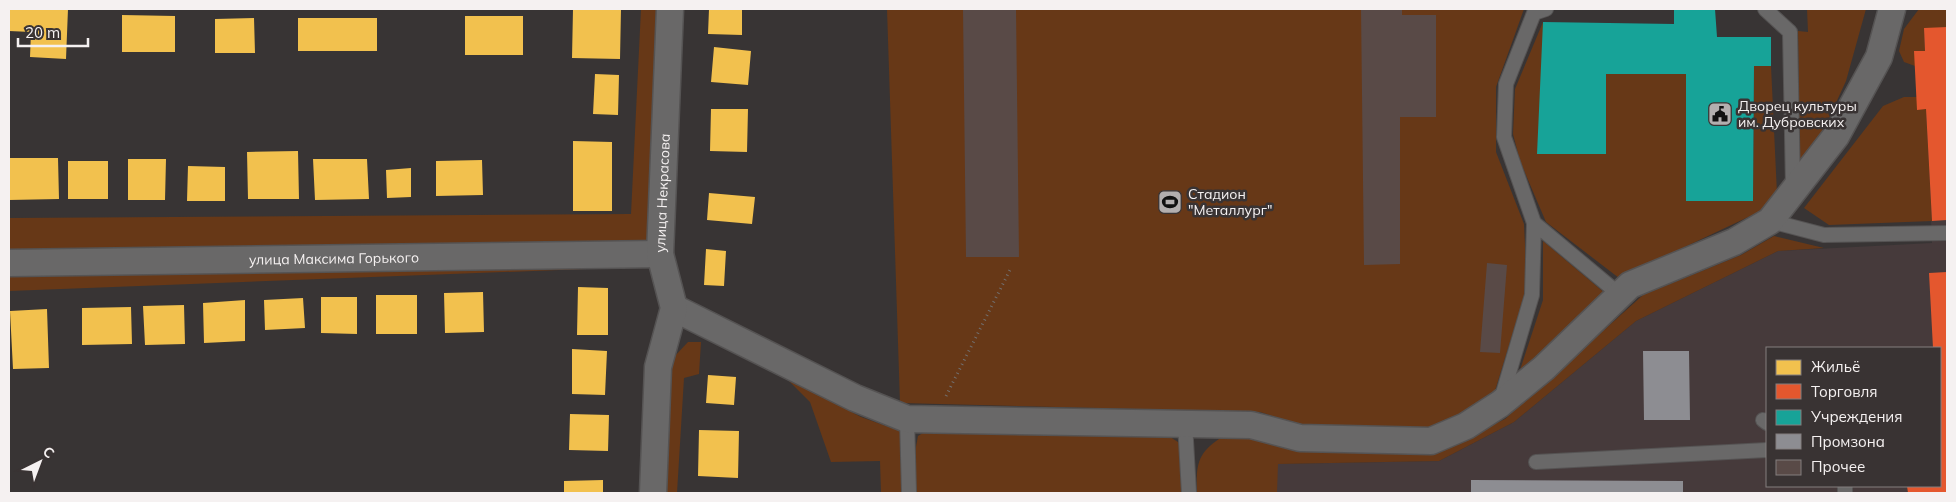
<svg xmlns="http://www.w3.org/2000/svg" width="1956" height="502" viewBox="0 0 1956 502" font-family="Mulish,sans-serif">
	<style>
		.built { fill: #463a3b; fill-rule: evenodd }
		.green { fill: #673817 }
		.homes { fill: #f2c14e }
		.shops { fill: #e4572e }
		.public { fill: #17a398 }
		.industry { fill: #8d8d92 }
		.building { fill: #594a47 }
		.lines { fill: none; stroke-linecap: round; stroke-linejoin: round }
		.service-casing { stroke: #555353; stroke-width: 16 }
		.minor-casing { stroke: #555353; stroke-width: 29 }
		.path { stroke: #727070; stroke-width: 3; stroke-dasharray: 1 4; stroke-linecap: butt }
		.service { stroke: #696868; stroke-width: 14 }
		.minor { stroke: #696868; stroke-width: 26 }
		.labels { text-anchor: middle; stroke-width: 5; stroke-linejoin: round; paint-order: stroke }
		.poi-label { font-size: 14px; fill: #f5f1f1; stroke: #393333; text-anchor: start }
		.street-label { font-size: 14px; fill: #f5f1f1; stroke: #393333 }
	</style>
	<rect width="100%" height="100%" fill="#383434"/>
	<!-- built -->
	<path class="built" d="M1947,27V493H1277V464L1439,461L1514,422L1636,321L1778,251L1932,243L1926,110H1917L1924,28ZM1767,348H1940V486H1767Z"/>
	<!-- green -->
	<path class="green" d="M641,9H656L648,246L9,252V218L631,214Z
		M887,9H1524L1496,87V152L1524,224L1527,287L1494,394L1460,416L1424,429L1304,426L1260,412L900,403Z
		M1807,9H1866L1846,81L1823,131L1800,164L1798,31L1808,32Z
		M1919,9H1947V27L1924,29L1925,51L1915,66L1904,62L1899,51L1904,29Z
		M1543,22L1606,154V74H1686V201H1753L1754,66H1771L1777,194L1761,211L1619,278L1546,222L1520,161L1513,134L1515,89Z
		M1904,97H1917V109H1926L1932,221L1829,225L1804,208L1883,106Z
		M1774,236L1824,248L1778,251L1636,321L1514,422L1439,461L1278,464L1277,493H1197C1196,464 1197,452 1224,436L1438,452L1505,419L1643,295L1741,255Z
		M1543,241L1606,294L1518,376L1543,300Z
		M636,267L9,291V274Z
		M688,342H701L699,374L684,378L677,493H661L666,387L673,358Z
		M784,376L861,417L900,431L902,493H881L880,461L831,462L810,402Z
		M931,428L1164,433L1181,444L1183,493H916L915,452L918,436Z"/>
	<!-- homes -->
	<path class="homes" d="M9,9H68L66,59L30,57L31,32L9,31Z
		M573,9H621L620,59L572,58Z
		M709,9H742V35L708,34Z
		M122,15L175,16V52H122Z
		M465,16H523V55H465Z
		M254,18L255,53H215V19Z
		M298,18H377V51H298Z
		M714,47L751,51L748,85L711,82Z
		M595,74L619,75L618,115L593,114Z
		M711,109H748L747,152L710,151Z
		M573,141L612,142V211H573Z
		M298,151L299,199H248L247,152Z
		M9,158H58L59,199L9,200Z
		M128,159H166L165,200H128Z
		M313,159H367L369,199L315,200Z
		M482,160L483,195L436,196V161Z
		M68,161H108V199H68Z
		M188,166L225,167V201H187Z
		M411,168V197L387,198L386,170Z
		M709,193L755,197L752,224L707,220Z
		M706,249L726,251L724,286L704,285Z
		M578,287L608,288V335H577Z
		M483,292L484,332L445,333L444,293Z
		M376,295H417V334H376Z
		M321,297H357V334L321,333Z
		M303,298L305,328L265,330L264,300Z
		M245,300V341L204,343L203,303Z
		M184,305L185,344L145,345L143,306Z
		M131,307L132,344L82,345V308Z
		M47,309L49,368L13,369L10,311Z
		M572,349L607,351L605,395L572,394Z
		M708,375L736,377L734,405L706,403Z
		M570,414L609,415L608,451L569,450Z
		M699,430L739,431L738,478L698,476Z
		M603,480V493H564V481Z"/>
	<!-- shops -->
	<path class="shops" d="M1947,27V220L1932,221L1926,109L1917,110L1914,51H1925L1924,28Z
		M1947,272V493H1908L1907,486H1940V348H1933L1929,273Z"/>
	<!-- public -->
	<path class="public" d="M1674,9H1715L1717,37H1771V66H1754L1753,201H1686V74H1606V154H1537L1543,22L1674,24Z"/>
	<!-- industry -->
	<path class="industry" d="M1643,351H1689L1690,420H1644Z
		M1471,480L1683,481V493H1471Z"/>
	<!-- building -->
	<path class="building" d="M963,9H1016L1019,257H966Z
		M1361,9H1402V15H1436V117H1400V264L1364,265Z
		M1487,263L1507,265L1500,353L1480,352Z"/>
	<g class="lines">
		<!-- service casing -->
		<g class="service-casing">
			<path id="service" d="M1546,9L1534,13L1506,84L1504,137L1534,223L1620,295
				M1765,9L1790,32L1793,187
				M1770,221L1824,235L1947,233
				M1501,400L1532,295L1534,223
				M907,419L909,493
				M1763,420L1767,423
				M1185,423L1189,493
				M1536,462L1767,450
				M1845,486V493"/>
		</g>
		<!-- minor casing -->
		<g class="minor-casing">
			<g id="minor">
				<path id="s1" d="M9,263L660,254"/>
				<path d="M674,308L855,398L907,419L1251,425L1300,438L1431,441L1466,426L1500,404L1544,368L1630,285L1734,242L1770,221L1836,136L1879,57L1892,9"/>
				<path id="s2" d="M653,493L658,367L674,308L660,254L670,9"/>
			</g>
		</g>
		<!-- path -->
		<path class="path" d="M946,396L1010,270"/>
		<!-- service -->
		<use href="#service" class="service"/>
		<!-- minor -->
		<use href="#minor" class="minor"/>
	</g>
	<!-- icons -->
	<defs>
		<g id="civic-square" transform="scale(1.25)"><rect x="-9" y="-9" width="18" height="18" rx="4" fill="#b3afaf" stroke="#393333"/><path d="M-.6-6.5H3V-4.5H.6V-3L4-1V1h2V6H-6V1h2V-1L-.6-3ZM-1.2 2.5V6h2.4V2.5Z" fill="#111"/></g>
		<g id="stadium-square" transform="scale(1.25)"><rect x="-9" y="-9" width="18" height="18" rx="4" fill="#b3afaf" stroke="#393333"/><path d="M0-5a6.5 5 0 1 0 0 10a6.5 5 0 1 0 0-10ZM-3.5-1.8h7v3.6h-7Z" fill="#111"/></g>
	</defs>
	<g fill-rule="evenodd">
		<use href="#civic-square" x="1720" y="114"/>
		<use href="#stadium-square" x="1170" y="202"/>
	</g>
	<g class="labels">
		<!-- poi labels -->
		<g class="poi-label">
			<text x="1738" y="111">Дворец культуры<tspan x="1738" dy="16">им. Дубровских</tspan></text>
			<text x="1188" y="199">Стадион<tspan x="1188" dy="16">"Металлург"</tspan></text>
		</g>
		<!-- street labels -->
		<g class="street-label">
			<text dy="5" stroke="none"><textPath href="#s2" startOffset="304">улица Некрасова</textPath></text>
			<text dy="5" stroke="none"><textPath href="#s1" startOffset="325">улица Максима Горького</textPath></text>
		</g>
	</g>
	<!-- border -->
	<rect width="1956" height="502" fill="none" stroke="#f5f1f1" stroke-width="20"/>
	<!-- legend -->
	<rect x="1766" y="347" width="175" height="140" fill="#393333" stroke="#847f7f"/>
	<rect x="1776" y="360" width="25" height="15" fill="#f2c14e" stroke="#847f7f"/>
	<text x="1811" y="372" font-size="15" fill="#f5f1f1">Жильё</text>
	<rect x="1776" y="384" width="25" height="15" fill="#e4572e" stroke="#847f7f"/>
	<text x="1811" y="397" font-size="15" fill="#f5f1f1">Торговля</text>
	<rect x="1776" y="410" width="25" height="15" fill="#17a398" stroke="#847f7f"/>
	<text x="1811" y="422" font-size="15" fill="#f5f1f1">Учреждения</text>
	<rect x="1776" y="434" width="25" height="15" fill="#8d8d92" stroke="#847f7f"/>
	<text x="1811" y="447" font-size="15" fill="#f5f1f1">Промзона</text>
	<rect x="1776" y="460" width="25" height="15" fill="#594a47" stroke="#847f7f"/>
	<text x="1811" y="472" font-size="15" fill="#f5f1f1">Прочее</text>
	<!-- north arrow -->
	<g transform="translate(40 462) rotate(42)" stroke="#393333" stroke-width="4" paint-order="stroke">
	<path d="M0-4L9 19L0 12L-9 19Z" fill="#f5f1f1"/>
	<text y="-8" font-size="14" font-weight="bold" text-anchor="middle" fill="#f5f1f1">С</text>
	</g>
	<!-- scale -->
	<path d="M18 38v8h70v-8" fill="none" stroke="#f5f1f1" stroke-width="2.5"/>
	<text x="25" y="38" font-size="15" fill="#f5f1f1" stroke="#393333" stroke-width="4" paint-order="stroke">20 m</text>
</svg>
